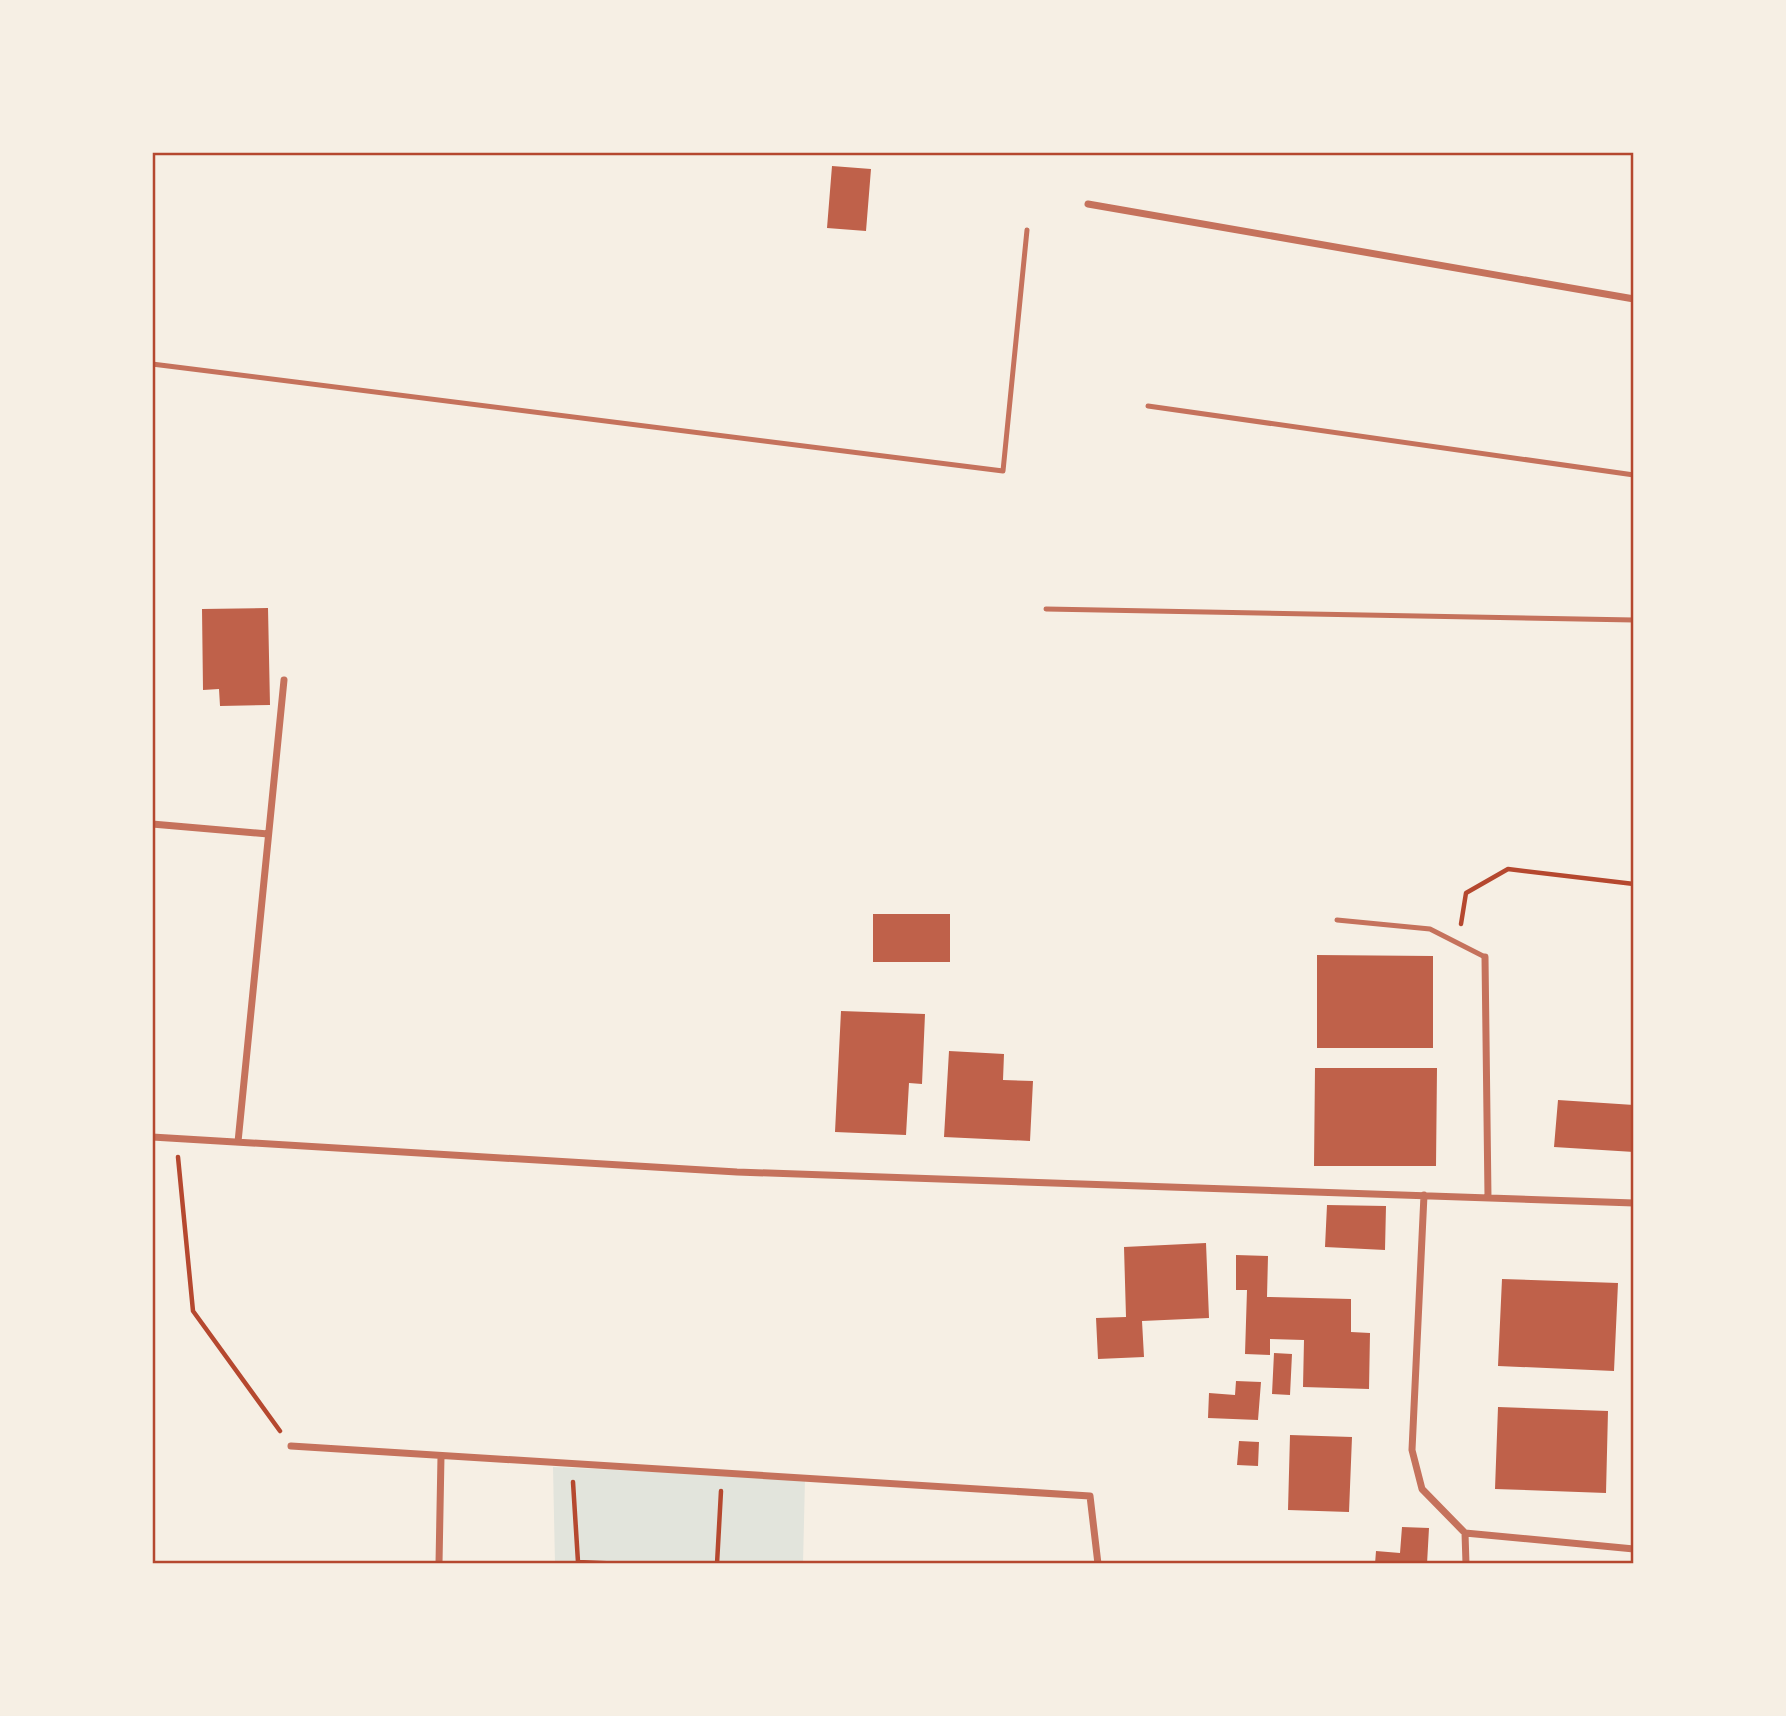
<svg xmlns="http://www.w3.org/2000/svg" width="1786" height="1716" viewBox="0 0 1786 1716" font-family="'Roboto Condensed',sans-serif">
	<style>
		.green { fill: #e2e4dc }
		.building { fill: #bf614a }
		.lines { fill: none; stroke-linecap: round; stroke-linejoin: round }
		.path { stroke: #b5482f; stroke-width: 4.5 }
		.service { stroke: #c5725c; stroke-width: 5 }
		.minor { stroke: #c5725c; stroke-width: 7 }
		.neatline { fill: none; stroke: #b5482f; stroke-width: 2.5 }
	</style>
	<rect width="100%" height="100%" fill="#f6efe4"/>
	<!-- green -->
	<path class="green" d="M553,1467L805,1479L803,1564H555Z"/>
	<!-- building -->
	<path class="building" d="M832,166L871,169L866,231L827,228Z
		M268,608L270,705L220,706L219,689L203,690L202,609Z
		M873,914H950V962H873Z
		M1317,955L1433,956V1048H1317Z
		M841,1011L925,1014L922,1084L909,1083L906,1135L835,1132Z
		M949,1051L1004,1054L1003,1080L1033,1081L1030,1141L944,1137Z
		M1315,1068H1437L1436,1166H1314Z
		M1558,1100L1634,1105V1152L1554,1147Z
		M1327,1205L1386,1206L1385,1250L1325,1247Z
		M1206,1243L1209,1318L1142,1321L1144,1357L1098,1359L1096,1318L1126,1317L1124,1247Z
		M1236,1255L1268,1256L1267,1297L1351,1299V1332L1370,1333L1369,1389L1303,1387L1304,1340L1270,1339V1355L1245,1354L1247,1290H1236Z
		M1502,1279L1618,1283L1614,1371L1498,1366Z
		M1274,1353L1292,1354L1290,1395L1272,1394Z
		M1236,1381L1261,1382L1258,1420L1208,1418L1209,1393L1235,1395Z
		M1498,1407L1608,1411L1606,1493L1495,1489Z
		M1290,1435L1352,1437L1349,1512L1288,1510Z
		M1239,1441L1259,1442L1258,1466L1237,1465Z
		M1402,1527L1429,1528L1427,1564H1375L1376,1551L1400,1553Z"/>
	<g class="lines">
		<!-- path -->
		<path class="path" d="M1461,924L1466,893L1508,869L1634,884
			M178,1157L193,1311L280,1431
			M573,1482L578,1562L624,1564
			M717,1564L721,1491"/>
		<!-- service -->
		<path class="service" d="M152,364L1003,471L1027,230
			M1148,406L1634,475
			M1046,609L1634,620
			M1337,920L1430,929L1485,957"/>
		<!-- minor -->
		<path class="minor" d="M1088,204L1634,299
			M152,824L268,834
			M1485,957L1488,1197
			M152,1137L737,1172L1634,1203
			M238,1142L284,680
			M1424,1195L1412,1450L1422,1489L1465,1533L1634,1549
			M291,1446L1090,1496L1098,1564
			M1465,1533L1466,1564
			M439,1564L441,1456"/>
	</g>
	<!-- border -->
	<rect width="1786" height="1716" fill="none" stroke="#f6efe4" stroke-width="308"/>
	<rect x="154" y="154" width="1478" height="1408" class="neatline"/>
</svg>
